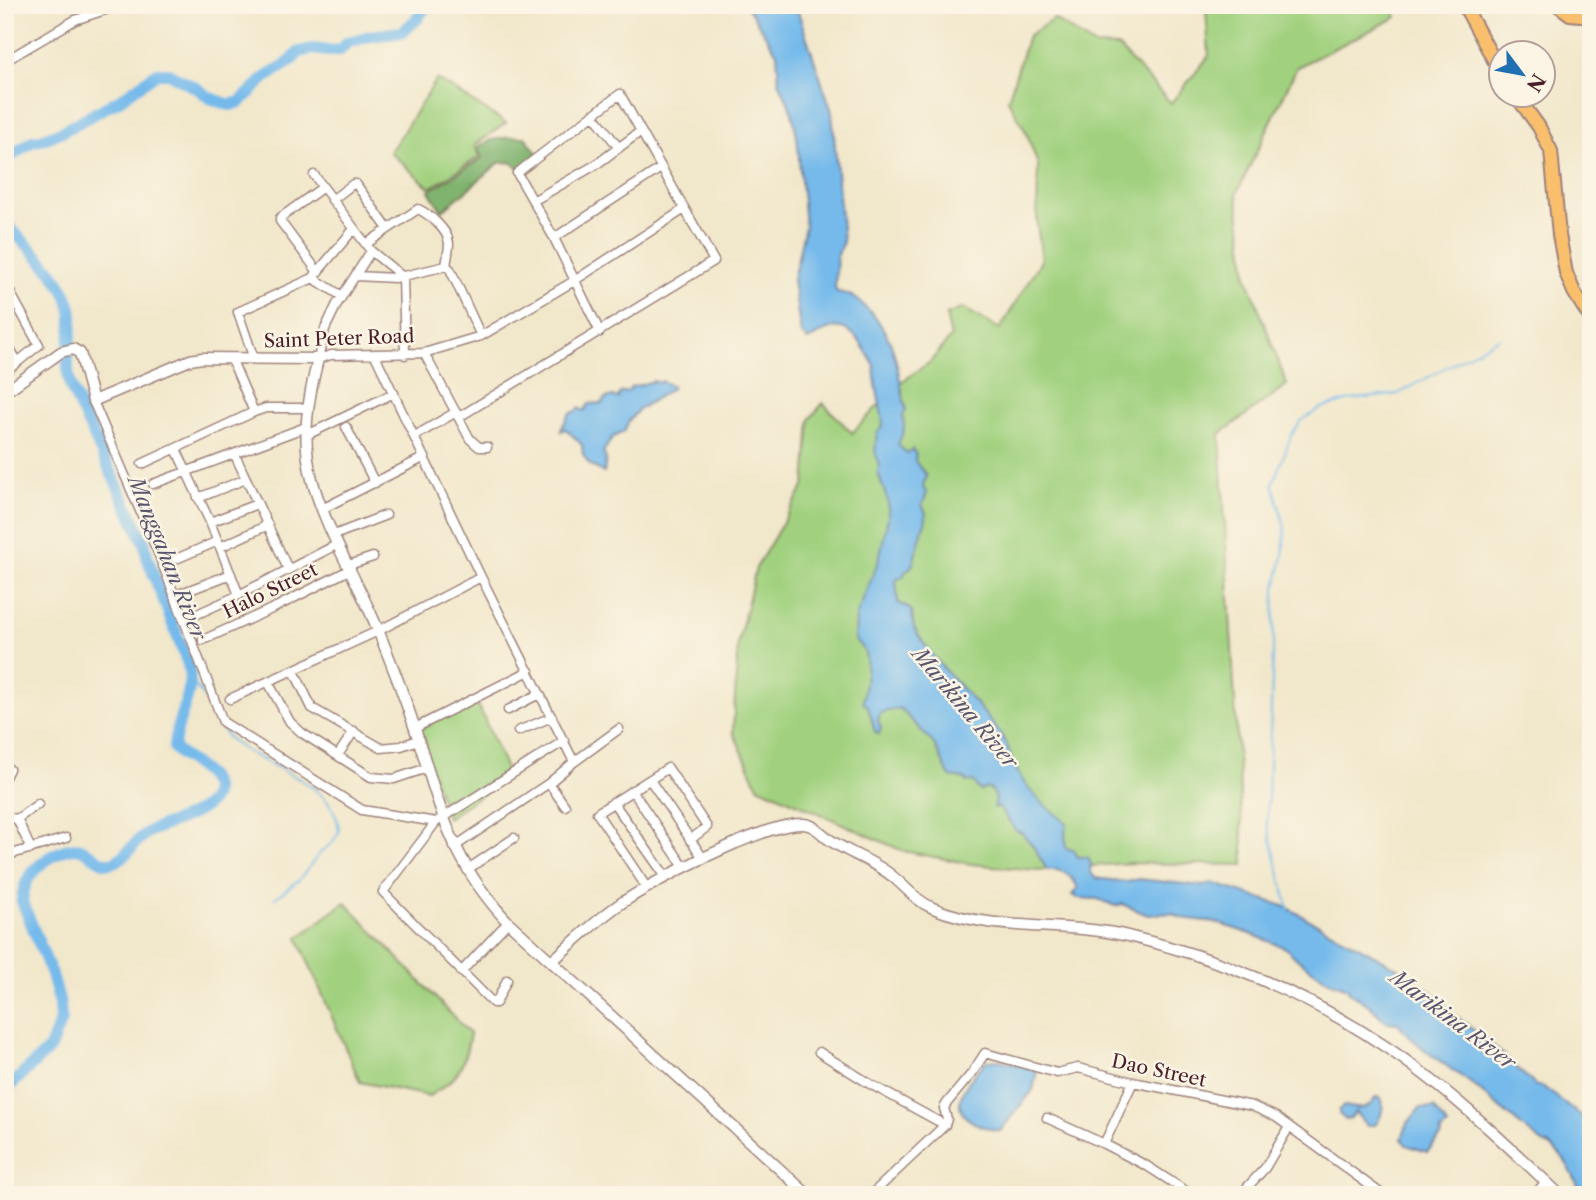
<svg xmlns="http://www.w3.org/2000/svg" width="1596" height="1200" viewBox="0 0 1596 1200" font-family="'Libre Caslon Text',serif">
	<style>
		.green { fill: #a1d17f; stroke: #767855; stroke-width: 2 }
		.forest { fill: #80b36e; stroke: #65694c; stroke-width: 2 }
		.water { fill: #74baeb; stroke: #5f6c8b; stroke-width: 2 }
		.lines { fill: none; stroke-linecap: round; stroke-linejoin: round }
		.stream { stroke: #74baeb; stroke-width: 2 }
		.river { stroke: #74baeb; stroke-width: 12 }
		.minor-casing { stroke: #9e837b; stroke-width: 11 }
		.tertiary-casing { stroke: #9e837b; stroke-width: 13 }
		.primary-casing { stroke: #9e837b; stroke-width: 16 }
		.minor { stroke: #fff; stroke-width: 8 }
		.tertiary { stroke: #fff; stroke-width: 10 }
		.primary { stroke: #f9bf6d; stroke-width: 12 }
		.labels { text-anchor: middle; stroke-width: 5; stroke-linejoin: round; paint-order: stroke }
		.street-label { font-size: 19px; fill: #4a1f2b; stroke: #fcf5e5 }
		.water-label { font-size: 21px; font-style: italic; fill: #59556e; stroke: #fcf5e5 }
	</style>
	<rect width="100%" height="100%" fill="#fcf5e5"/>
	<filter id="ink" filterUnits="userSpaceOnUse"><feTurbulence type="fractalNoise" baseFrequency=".0143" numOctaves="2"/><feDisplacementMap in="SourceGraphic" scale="14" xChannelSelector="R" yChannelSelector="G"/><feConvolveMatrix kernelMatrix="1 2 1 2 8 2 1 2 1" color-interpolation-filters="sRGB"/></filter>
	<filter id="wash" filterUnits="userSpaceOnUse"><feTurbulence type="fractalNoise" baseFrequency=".00686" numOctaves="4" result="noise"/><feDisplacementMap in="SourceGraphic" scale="28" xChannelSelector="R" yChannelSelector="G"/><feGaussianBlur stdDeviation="1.57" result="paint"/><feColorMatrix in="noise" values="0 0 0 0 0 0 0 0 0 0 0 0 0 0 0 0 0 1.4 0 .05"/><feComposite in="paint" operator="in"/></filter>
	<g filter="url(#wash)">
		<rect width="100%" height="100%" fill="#f1e7cb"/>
		<!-- green -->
		<path class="green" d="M1216,5H1391L1397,17L1297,67L1237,193L1247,277L1287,385L1220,434L1244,865L1130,863L1036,870L971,864L903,851L758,786L733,732L738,643L756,568L805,485L810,419L823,403L852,433L901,382L930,362L951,337L946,315L963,308L1000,329L1042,259L1037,224L1038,165L1026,132L1008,100L1028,36L1054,19L1095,46L1118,47L1171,103L1209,56L1206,8Z
			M437,79L506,123L475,145L479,157L430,188L390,152Z
			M476,700L509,776L447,818L418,729Z
			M345,902L470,1034C464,1067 460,1078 429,1096L360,1082L298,938Z"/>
		<!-- forest -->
		<path class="forest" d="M510,137H525L538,154L521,169L511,162L499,163L442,211L429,191L482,158L477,148L491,140Z"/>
		<!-- water -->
		<path class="water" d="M746,5H798V12L832,112L843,242L837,255L835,288L837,292C848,293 852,296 861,303C898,335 896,366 906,410L903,414L904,429L898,445L907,453L913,449L916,455L915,461L926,475L923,488L927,493L922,505L926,513V519L912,566L904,573V576L896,580L898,603C918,612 910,610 914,627C916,633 922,640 925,645C945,674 971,695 992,723C997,729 1003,737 1007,745C1010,751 1011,759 1014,765C1026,791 1045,806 1067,823L1065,834L1066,848L1074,850L1078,857H1088L1091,864L1090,871L1095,878L1127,882L1139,879L1203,886L1212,883L1284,906L1402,970L1442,1000L1447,1009L1489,1042L1536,1086H1542L1591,1123V1195L1581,1192C1572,1174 1564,1150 1543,1143C1520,1126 1499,1107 1477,1088C1451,1067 1418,1050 1398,1023L1386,1022L1370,1006L1349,992L1348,988L1329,981L1298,960L1286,948L1251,934L1214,922L1182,918L1171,913L1148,915L1122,904L1115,906L1098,899L1078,898L1072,895L1078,888C1072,875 1063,868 1047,870L1033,846L1022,833L1016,831L999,807L994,808L996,799L992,790L987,788L980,791L973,781L967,782L966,779L950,777L934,744L900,708L880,713L878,721L881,728L879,734L875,732L868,706L863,703C863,683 875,653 855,640L856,617L879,559L888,518V502L878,473L879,466L875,451L877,432L882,428L883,424C882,410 872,374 875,366C865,351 854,323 832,328C824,330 815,337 807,340L805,336L801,335L793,280L805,226L797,136L792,112L779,81L777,53Z
			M654,381L658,383L662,381L672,386V388L638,410L629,421L624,432L613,437L603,452L606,459L604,473L590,465L583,455L582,445L566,429L561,431V429L570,413L577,411L579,408L584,411L589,404L602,403L604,399L612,396L618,398L620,393L629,391L631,387Z
			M1001,1060L1037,1070L1033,1090L1000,1131C944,1120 954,1095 986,1061Z
			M1376,1097L1381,1098C1385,1105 1381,1119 1375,1125H1366L1355,1112L1351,1118L1346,1120L1339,1114V1110L1344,1106C1359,1109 1368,1112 1376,1097Z
			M1420,1108H1434L1448,1126L1441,1131V1136L1427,1152L1406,1145L1402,1139L1407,1124Z"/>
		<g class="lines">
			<!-- stream -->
			<path class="stream" d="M191,680C198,689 205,697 210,707C217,719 222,733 233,742C266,770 337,780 339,832L332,843L319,854L299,880L274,899
				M1289,911L1267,823L1275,592L1283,556L1285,528L1273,484L1291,436L1301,421L1321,408L1350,400L1398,394L1499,338"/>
			<!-- river -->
			<path class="river" d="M5,160L33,141L41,140L63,131L121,99L157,73H168L198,89L210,98L230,105L240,102L266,77L291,61L299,52L312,49L329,51L340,50L348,42L370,36L403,32L418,18L426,5
				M5,223C28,247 74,285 72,320C71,347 63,362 72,390L145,544L147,557L188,664C196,696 175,717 174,748C184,759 198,765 207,775C237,809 167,822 150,831C136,838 128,857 114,862C101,867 92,852 80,849C65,844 39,863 30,876C25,883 23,892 22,901L52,975L60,1004L61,1020L50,1048L5,1091"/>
		</g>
	</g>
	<g filter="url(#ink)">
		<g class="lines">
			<!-- minor casing -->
			<g class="minor-casing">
				<path id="minor" d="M5,61L75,20L120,5
					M593,114L619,148
					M314,175L371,251L403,277L405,355
					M332,200L353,184H356L388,229
					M533,201L597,164L641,131
					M554,238L661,168
					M366,244L418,209C429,214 448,230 449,243C449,250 447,259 446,266L450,269L481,336
					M318,272L280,221V218L323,187
					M315,275L354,229
					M356,276L395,278L446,266
					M5,283L39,345L5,372
					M5,341L18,362
					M424,353L470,439L479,447H487
					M375,355L481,577L574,762L549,783L454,847
					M231,358L254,412
					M254,359L238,312L313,278L342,296
					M318,359L331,355L424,353L481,336L574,281L683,210
					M318,359L325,329L337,304L371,251
					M93,401L159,555L223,722L362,810L436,822L564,741
					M459,417L714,261L620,94L517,173L554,238L600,332
					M346,427L375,483
					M307,435L394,393
					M415,436L456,412
					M176,449L210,522L239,595
					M235,455L288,569
					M142,464L254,412L266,408H306
					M153,484L306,427
					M198,498L246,479
					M322,509L425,457
					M210,522L257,504
					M334,535L386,515
					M220,547L268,525
					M162,565L218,541
					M349,565L373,557
					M174,596L231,574
					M184,620L239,595L338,544
					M203,640L276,607L351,569
					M294,671L312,708L381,748L401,746L418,740
					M268,682L290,722L302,733L371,777L394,779L427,768
					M230,699L378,631L481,577
					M508,710L539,694
					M415,728L529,671
					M518,731L552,717
					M338,755L354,731
					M574,762L619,729
					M5,766L9,769L5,777
					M650,780L703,858
					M549,783L565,806
					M632,790L684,867
					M613,802L666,877
					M5,817L17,819L31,849
					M17,819L38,804
					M436,822L383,892L493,1003H496L507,980
					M5,856L66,838
					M468,869L514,838
					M647,888L597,813L668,768L707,827L690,840
					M461,972L508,922
					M819,1052L870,1084L945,1125
					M1133,1082L1104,1144L1147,1166L1192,1195
					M1047,1118L1104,1144
					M871,1195L945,1125L947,1119L944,1108L947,1103L972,1073L985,1053L1057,1073L1078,1068L1133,1082L1252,1106L1276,1117L1383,1195
					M1240,1195L1265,1168L1289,1127
					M1534,1195L1546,1182"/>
			</g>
			<!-- tertiary casing -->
			<g class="tertiary-casing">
				<path id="tertiary" d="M5,392L61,352L73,349L80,353L93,401L190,360L202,358L318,359C308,399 301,438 312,479C325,529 358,581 378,630C391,662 404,695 415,729C440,805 450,861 508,922L808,1195
					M552,961C575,941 597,919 623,902C659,879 697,860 736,843C756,835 781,824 803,824C813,824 820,832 827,838C847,853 873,860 892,876C906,887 916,901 933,908C994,933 1064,921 1128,936C1217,957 1307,994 1383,1045C1447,1087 1504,1142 1560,1195"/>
			</g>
			<!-- primary casing -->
			<g class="primary-casing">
				<path id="primary" d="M1464,5L1502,75
					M1558,5L1570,14L1591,16
					M1515,94L1539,127L1551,151L1559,235L1566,273L1574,292L1591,319"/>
			</g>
			<!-- minor -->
			<use href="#minor" class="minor"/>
			<!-- tertiary -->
			<use href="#tertiary" class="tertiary"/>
			<!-- primary -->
			<use href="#primary" class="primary"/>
		</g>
	</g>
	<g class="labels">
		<!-- street labels -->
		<g class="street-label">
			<text transform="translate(339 338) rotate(-2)" y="7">Saint Peter Road</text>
			<text transform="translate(270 590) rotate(-26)" y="7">Halo Street</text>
			<text transform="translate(1159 1070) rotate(12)" y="7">Dao Street</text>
		</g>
		<!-- water labels -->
		<g class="water-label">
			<text transform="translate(167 558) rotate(68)" y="7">Manggahan River</text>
			<text transform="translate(965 708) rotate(50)" y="7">Marikina River</text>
			<text transform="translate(1453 1020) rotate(37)" y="7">Marikina River</text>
		</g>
	</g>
	<!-- margin -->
	<rect width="1596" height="1200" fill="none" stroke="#fcf5e5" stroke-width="28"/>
	<!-- north arrow -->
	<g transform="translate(1522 74) rotate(122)"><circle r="33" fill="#fcf5e5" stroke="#b59f9b" stroke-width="2"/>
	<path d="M0-5L12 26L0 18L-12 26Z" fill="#1f6fb2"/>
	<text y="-10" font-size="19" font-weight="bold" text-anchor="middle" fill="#4a1f2b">N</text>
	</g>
</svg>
